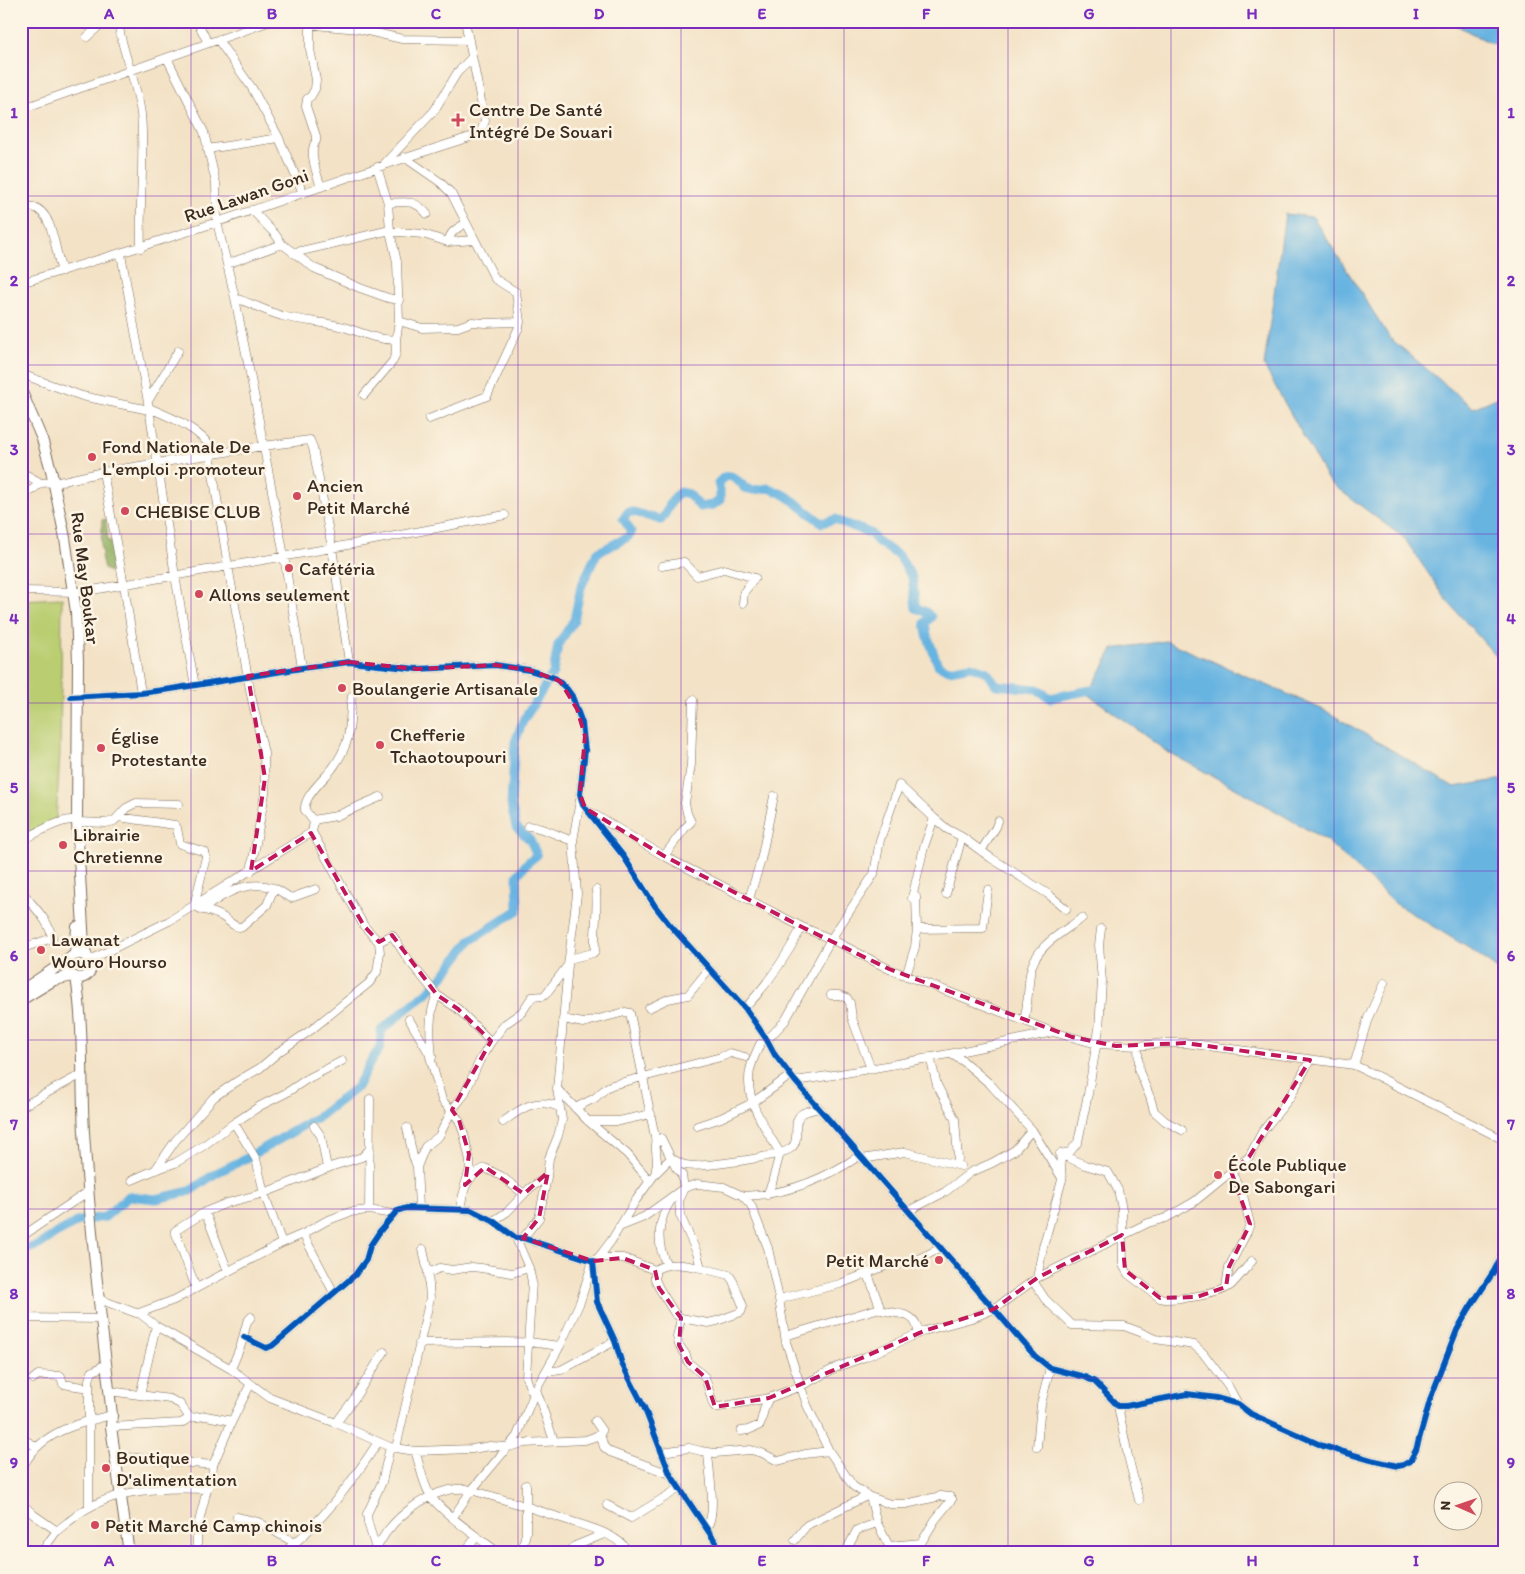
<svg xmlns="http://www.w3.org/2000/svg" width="1525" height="1574" viewBox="0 0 1525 1574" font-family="Itim,sans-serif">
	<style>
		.green { fill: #bace71; stroke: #7a7c48 }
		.forest { fill: #93b163; stroke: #676e40 }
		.water { fill: #68b4e1; stroke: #526f80 }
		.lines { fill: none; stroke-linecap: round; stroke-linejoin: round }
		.river { stroke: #68b4e1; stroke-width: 9 }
		.minor-casing { stroke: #7b6a59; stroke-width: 9 }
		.major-casing { stroke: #7b6a59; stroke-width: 12 }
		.minor { stroke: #fff; stroke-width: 8 }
		.major { stroke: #fff; stroke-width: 10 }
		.cycleway-casing { stroke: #fcf5e5; stroke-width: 9 }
		.cycleway { stroke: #0057b8; stroke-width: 6 }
		.marked { fill: none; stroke: #c2185b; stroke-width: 4; stroke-dasharray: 10 6; stroke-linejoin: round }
		.grid { fill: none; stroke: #7b2cbf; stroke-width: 1; stroke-opacity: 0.55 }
		.poi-dot { fill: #d1495b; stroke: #fcf5e5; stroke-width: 2 }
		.labels { text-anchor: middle; stroke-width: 5; stroke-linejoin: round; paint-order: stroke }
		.poi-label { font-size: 19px; fill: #3b2a1e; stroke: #fcf5e5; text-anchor: start }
		.street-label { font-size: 19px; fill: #3b2a1e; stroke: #fcf5e5 }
		.neatline { fill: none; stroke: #7b2cbf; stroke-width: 2 }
		.grid-label { font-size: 16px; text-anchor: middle; font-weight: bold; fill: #7b2cbf }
	</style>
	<rect width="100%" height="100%" fill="#fcf5e5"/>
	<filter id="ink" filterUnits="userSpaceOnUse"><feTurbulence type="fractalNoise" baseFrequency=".02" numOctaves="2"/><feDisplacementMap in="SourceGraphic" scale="10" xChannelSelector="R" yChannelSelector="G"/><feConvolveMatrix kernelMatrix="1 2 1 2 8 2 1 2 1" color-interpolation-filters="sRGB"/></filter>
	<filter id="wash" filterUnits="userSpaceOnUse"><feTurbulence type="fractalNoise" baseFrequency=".0096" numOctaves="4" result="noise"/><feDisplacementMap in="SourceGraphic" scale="20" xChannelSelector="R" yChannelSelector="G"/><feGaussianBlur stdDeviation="1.12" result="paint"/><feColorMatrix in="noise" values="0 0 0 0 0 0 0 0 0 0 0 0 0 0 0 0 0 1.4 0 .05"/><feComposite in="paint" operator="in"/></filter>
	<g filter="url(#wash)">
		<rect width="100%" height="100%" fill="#f3e2c6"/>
		<!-- green -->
		<path class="green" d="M62,598L60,753L56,821L21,838V600Z"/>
		<!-- forest -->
		<path class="forest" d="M106,519L108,542L112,540L116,554L110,572L104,569L101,556L103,552L101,549L102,520Z"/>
		<!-- water -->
		<path class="water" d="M1448,21H1504V50Z
			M1285,214L1313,217L1390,338L1473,408L1504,395V665L1448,602L1404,538L1329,482L1264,366Z
			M1166,641L1326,711L1454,787L1504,779V974L1472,950L1396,904L1327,841L1250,796L1166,751L1088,694L1113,649Z"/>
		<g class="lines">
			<!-- river -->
			<path class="river" d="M21,1251L39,1245L57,1233L79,1221L105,1217L129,1196L156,1199L190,1191L216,1173L249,1157L321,1115L357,1087L371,1061L380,1048L381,1031L405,1010L427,993L445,974L470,941L518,910L517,876L527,863L537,855L530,840L516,827L511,804L515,742L523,721L553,673L558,645L574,620L581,587L597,553L628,537L631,532L628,526L623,519L628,512H634L661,520C669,510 669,500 680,492L689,494L700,507L713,505L720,500V491L718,483L724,477L731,476L742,484L744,488L754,490L769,488L787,496L822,523L836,519L841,522L870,533L878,542L899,556L912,577L916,608L926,612L931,617L925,623L927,635L938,665L949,670L971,666L987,672L996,685L1037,689L1050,698L1101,688"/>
		</g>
	</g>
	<g filter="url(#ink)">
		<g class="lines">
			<!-- minor casing -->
			<g class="minor-casing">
				<path id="minor" d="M118,21C122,53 137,82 141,114C145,158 139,203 141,248
					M197,21L208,43
					M308,22L310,24L325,26L359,29L402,39L469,40
					M310,24V49L316,80L315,89L311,96L307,99L306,106L316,136V141C308,152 317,174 321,187
					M87,37L99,26L108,21
					M218,40L252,88L279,138L303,193
					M167,58L204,132L216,183L217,222L235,298L255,399L284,556L302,668
					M21,109L271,21
					M207,149L279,138
					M404,157L440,182L451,193L495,279L516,292L520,322L519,327L487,396L429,419
					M385,163L434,111L457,73L472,57
					M377,167L388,203L390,231L397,262L399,321L422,328L458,327L472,322L485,323L520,322
					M388,203C406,202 415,199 427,214
					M21,207C25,207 30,206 33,207C54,212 55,254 62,271
					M252,210L275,234L282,244L314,268L360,288L388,298L399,300
					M448,242C450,231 458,228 466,223
					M293,253L386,231L423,234L448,242L474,240
					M121,254L149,408L175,576L195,686
					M227,264L282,244
					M21,283C87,263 152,244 217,222C305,193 392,161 480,134L485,121L465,21
					M235,298C251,303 265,311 282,316C302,321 324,322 344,327C362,333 377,340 396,340V353L393,361L364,395
					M396,340L399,321
					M21,374L82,396L149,410
					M148,401L178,351
					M149,408C178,420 197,428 217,453
					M210,455L228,566L251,695L264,753L265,793L251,871
					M21,472L41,483
					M103,472L124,585L141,693
					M41,483L59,482L103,472L263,446L310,440L313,448L332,548L349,662
					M21,496L33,489L41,483
					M662,566L684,562L697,576L724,569L755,578L744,592L743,603
					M21,591L81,592L332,548L505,515
					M71,697L141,693L171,689L302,668L349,662L417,669L495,665L529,670L555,678L567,689L572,696L582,723L585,750L580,794L583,805L624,857L655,906L669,924L745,1008L767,1040L775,1055L795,1081L1035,1356L1050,1368L1085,1377L1095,1382L1118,1406H1126L1187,1394L1216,1398L1238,1404L1251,1414L1323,1446L1371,1460L1398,1466L1403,1465L1410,1461L1416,1450L1431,1397L1457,1330L1469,1309L1494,1271L1504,1252
					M590,812L664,856L802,927L831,939L889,969L1053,1032L1097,1044L1138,1046L1164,1043H1185L1354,1065L1371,1073L1504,1140
					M118,817L175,825L177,828L180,844L205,852L206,857L194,906C204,911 213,911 221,916C229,920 233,928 242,927L267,905L274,888
					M313,820L336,816L380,797
					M77,822L106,823L114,821L126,808L136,803L179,804
					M528,826C543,827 558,836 573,841
					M312,832L364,926L379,942L392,935L410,962L437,995L458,1009L491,1042
					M21,841C35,834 56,821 71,820
					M981,851L996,827L998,821
					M664,856L685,828L691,822L687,813L685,803L691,765L693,700
					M21,890C32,906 49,919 52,938L26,947L21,946
					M946,894L962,837
					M912,898L924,847L934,818
					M749,899L761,860L774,796
					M202,910C223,894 247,879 274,888C280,890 285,895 291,898L316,889
					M917,929L983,928L988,890
					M569,959L593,953L595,951C594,931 598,910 596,890
					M90,960L169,921L312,832L314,822L305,810C303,797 324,779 332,769C340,758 348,744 349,730C351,718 350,707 352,696
					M906,976L915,947L917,929L916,897
					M831,995H839L847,998L850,1003L852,1018L871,1069
					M649,1008L668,999L688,995L709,969
					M745,1008C768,984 786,957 802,927
					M409,1019L429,1053L442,1100L459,1120L464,1134L470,1161V1169L465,1185
					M1024,1020C1028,1005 1028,989 1030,974C1034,946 1062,933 1082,918
					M767,1040L785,1021L831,939L874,874L880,840L899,785L934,818L947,829L962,837L991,858L1048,894L1066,909
					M760,1044C756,1053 752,1061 750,1070C744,1101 765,1127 780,1153L772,1183L767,1195
					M1138,1046L1139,1071L1150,1097L1154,1111L1165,1121L1182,1130
					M951,1054L963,1061L990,1084L1032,1130L1062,1178
					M432,1057C430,1036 428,1014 437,995
					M930,1057L937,1085L955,1119L958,1159
					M1354,1065L1368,1018L1384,983
					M795,1081C882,1068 967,1051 1053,1032
					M557,1089L588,1121L627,1154L650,1181
					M21,1107L82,1074
					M575,1108L595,1098L606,1088L612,1085L721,1057L730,1053L745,1057
					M588,1121H619L651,1114
					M503,1122C521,1108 537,1097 559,1107
					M234,1123L256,1159L264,1193L282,1243
					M314,1126L321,1136L327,1168
					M697,1126L721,1118L752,1103L791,1075
					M407,1128L413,1156L417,1167L419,1208
					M1060,1154L1085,1165L1108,1172L1118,1190L1122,1209L1123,1265L1128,1274L1160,1298L1165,1299C1181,1299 1219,1295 1231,1285C1239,1277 1245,1269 1252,1261
					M1060,1154L1070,1152L1078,1142L1088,1094L1099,1029L1102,981L1099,945L1101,929
					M862,1159L905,1152L961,1166
					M417,1167L425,1147L439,1136L452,1110L464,1095L480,1060L491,1042L505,1024L522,1012L532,997L543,996L545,995L568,965
					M155,1170L175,1163L203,1146L234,1123L260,1106L286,1093L307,1079L342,1061
					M656,1173L671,1158C675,1160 680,1164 685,1165C699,1168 781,1157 791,1148C802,1140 790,1121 803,1113C807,1111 813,1110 818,1108
					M132,1180L155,1170L176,1140L214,1097L236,1082L260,1068L280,1051L311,1030L369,983L377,972L380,953L379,942
					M743,1196C785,1195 825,1179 859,1156
					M460,1208C464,1190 465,1177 485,1168L501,1176L524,1194
					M369,1210L370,1099
					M908,1211L945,1192L971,1172L992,1163L1015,1150L1032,1130
					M205,1212L228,1271
					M493,1221L507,1212L530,1188L547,1177L549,1158L558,1136L562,1120L557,1089L568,965L577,894L573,841L580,800
					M619,1227L644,1217L684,1188L697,1184L724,1187L743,1196L751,1205L768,1248L779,1299L786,1342L807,1405L829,1451L853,1486L870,1497L890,1504H906L941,1496L950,1497L952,1499L935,1520L921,1543L889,1546L877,1523L870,1497
					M303,1234L334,1293
					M21,1237L89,1191
					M516,1238L529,1268L532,1282L526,1377L530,1388L534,1395
					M523,1238L539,1218L547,1177
					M599,1257L623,1258L655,1270
					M667,1265C655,1243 658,1219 672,1199
					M655,1270V1279L659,1288L675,1314L681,1318L708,1323L717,1321L741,1312L743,1306L733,1281L729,1275L701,1268L697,1253L680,1215L679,1199L684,1188L682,1175L676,1168L661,1138
					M655,1270C668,1261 686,1265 701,1268
					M428,1273L440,1268L452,1270L472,1267L481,1268L512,1273L529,1268
					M868,1274L881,1310C898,1315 917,1311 918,1333
					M1037,1278L1148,1223L1166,1218L1194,1202L1249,1157L1262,1132L1289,1099L1310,1060
					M1033,1281L1045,1299L1072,1325L1124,1326L1140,1332L1155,1339L1194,1345L1203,1353L1228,1386L1238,1404
					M1226,1287L1229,1267L1247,1232L1250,1224L1243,1195L1231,1171
					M196,1288L175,1231L205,1212L227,1203L264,1193L333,1166L362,1157L370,1149
					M99,1299L136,1313H139L156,1326L231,1369L270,1398L336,1423L390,1447L415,1451L472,1449L490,1446L508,1447L524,1443L585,1440C591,1438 598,1437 602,1431L595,1421
					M779,1299L840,1284L885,1266L914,1261L941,1248
					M139,1313L174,1300L282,1243L303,1234L326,1221L350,1212L369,1210L393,1214L397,1211
					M21,1318L101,1319
					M681,1318L677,1337L679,1345L686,1355L688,1362L705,1377L713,1404L715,1407H719L769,1398
					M785,1336L880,1308
					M244,1337L266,1348L272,1346L355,1275L366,1260L370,1246L380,1231L397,1211L406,1208L471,1210L493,1221L516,1238H523L593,1261L597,1302L615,1341L622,1364L644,1407L670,1474L723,1553
					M419,1343L529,1342L560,1346
					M231,1369L241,1345L247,1322L251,1317
					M546,1372L561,1370L615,1341
					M33,1379L38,1375L61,1376L63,1384L89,1388
					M536,1389L554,1441
					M109,1391L170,1399L180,1404L190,1418
					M140,1395L156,1326
					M1118,1406L1128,1456L1139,1500
					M336,1423L354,1399L384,1352
					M111,1427L181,1423L190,1418L206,1416L232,1421
					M741,1431L748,1430L760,1425L765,1406L769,1398L801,1386L837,1367L865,1357L924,1331L972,1318L994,1309L1037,1278L1043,1247L1062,1180L1060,1154
					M600,1434L604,1447L610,1452L670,1474
					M21,1438L37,1447
					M1037,1447L1041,1404L1050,1368
					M396,1448L430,1298L428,1273L423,1249
					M415,1451C420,1465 422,1481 430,1495C439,1511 482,1540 499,1553
					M662,1452L689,1448L701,1451L715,1453L751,1450L762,1453L778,1461L805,1454L829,1451
					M116,1456L213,1465
					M21,1471C37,1433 75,1424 112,1415
					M21,1503L34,1515L57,1531
					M607,1505L631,1518L680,1488
					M89,1507V1380L92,1372L106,1364
					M237,1517L258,1522L295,1543
					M453,1517L471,1491L517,1436L536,1389L560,1346L580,1302L593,1261L599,1257L611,1241L636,1200L655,1174L656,1169L657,1162L655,1137L630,1013L625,1012L583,1023L563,1019
					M707,1527C717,1514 709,1471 708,1453
					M795,1540L807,1525L867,1496
					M376,1549L368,1523L367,1514L382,1482L390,1447
					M41,1553C46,1546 51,1538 57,1531C61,1527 67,1523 72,1519C110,1488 160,1487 207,1489
					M197,1553V1530L207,1489L212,1478L213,1465L232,1421L250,1385
					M283,1553C320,1524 353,1481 378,1442
					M375,1553C387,1520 431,1486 467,1489C500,1498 532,1508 564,1519C584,1526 609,1531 624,1546
					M464,1553L477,1536
					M521,1553L526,1533V1485
					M566,1553L575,1546L604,1534
					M845,1553L857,1530L877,1523"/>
			</g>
			<!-- major casing -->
			<g class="major-casing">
				<path id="major" d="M21,390L42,439L51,470L65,538L76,612L78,661L77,822L84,946L87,957
					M67 966a12 12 0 1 1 24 0a12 12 0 1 1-24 0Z
					M75,955L77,927
					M76,977C84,1028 81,1080 84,1132C90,1227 101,1321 112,1415L111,1427L129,1553
					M21,991L70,958
					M21,1000L54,980L73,976"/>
			</g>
			<!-- minor -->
			<use href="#minor" class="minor"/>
			<!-- major -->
			<use href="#major" class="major"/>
			<!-- cycleway casing -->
			<g class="cycleway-casing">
				<path id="cycleway" d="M71,697L141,693L171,689L302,668L349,662L417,669L495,665L529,670L555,678L567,689L572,696L582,723L585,750L580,794L583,805L624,857L655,906L669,924L745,1008L767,1040L775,1055L795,1081L1035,1356L1050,1368L1085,1377L1095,1382L1118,1406H1126L1187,1394L1216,1398L1238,1404L1251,1414L1323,1446L1371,1460L1398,1466L1403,1465L1410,1461L1416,1450L1431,1397L1457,1330L1469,1309L1494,1271L1504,1252
					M244,1337L266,1348L272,1346L355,1275L366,1260L370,1246L380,1231L397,1211L406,1208L471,1210L493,1221L516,1238H523L593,1261L597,1302L615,1341L622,1364L644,1407L670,1474L723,1553"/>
			</g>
			<!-- cycleway -->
			<use href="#cycleway" class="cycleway"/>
		</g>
	</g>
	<!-- marked area -->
	<path class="marked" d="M349,662L417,669L495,665L529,670L560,681L577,709L585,736L580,794L585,808L664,856L802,927L889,969L1072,1037L1116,1046L1185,1043L1310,1060L1249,1157L1231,1171L1250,1224L1229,1267L1226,1287L1197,1297L1160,1298L1125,1270L1122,1235L1037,1278L994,1309L924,1331L769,1398L715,1407L705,1377L688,1362L679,1345L681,1318L659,1288L655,1270L623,1258L593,1261L523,1238L539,1218L548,1172L524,1194L485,1167L465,1185L469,1154L459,1120L452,1110L491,1041L458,1009L437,995L392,935L379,942L364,926L311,833L251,871L265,778L248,676Z"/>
	<!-- grid -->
	<path class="grid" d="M191,21V1553M354,21V1553M518,21V1553M681,21V1553M844,21V1553M1008,21V1553M1171,21V1553M1334,21V1553M21,196H1504M21,365H1504M21,534H1504M21,703H1504M21,871H1504M21,1040H1504M21,1209H1504M21,1378H1504"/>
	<!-- markers -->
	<g class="poi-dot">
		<path d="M455.5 112.5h5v5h5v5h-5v5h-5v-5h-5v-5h5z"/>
		<circle cx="92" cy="457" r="5"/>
		<circle cx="297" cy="496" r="5"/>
		<circle cx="125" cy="511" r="5"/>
		<circle cx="289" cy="568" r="5"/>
		<circle cx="199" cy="594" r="5"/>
		<circle cx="342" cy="688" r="5"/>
		<circle cx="380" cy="745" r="5"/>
		<circle cx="101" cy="748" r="5"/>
		<circle cx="63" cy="845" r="5"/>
		<circle cx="41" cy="950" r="5"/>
		<circle cx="1218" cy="1175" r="5"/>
		<circle cx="939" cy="1260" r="5"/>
		<circle cx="106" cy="1468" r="5"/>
		<circle cx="95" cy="1525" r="5"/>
	</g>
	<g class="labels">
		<!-- poi labels -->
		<g class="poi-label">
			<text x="469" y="116">Centre De Santé<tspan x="469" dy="22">Intégré De Souari</tspan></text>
			<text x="102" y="453">Fond Nationale De<tspan x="102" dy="22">L'emploi .promoteur</tspan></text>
			<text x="307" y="492">Ancien<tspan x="307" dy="22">Petit Marché</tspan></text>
			<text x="135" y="518">CHEBISE CLUB</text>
			<text x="299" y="575">Cafétéria</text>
			<text x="209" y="601">Allons seulement</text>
			<text x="352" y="695">Boulangerie Artisanale</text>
			<text x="390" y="741">Chefferie<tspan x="390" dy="22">Tchaotoupouri</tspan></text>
			<text x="111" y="744">Église<tspan x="111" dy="22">Protestante</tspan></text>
			<text x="73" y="841">Librairie<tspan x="73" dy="22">Chretienne</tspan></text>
			<text x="51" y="946">Lawanat<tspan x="51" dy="22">Wouro Hourso</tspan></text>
			<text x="1228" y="1171">École Publique<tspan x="1228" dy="22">De Sabongari</tspan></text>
			<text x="929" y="1267" text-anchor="end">Petit Marché</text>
			<text x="116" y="1464">Boutique<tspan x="116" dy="22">D'alimentation</tspan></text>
			<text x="105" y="1532">Petit Marché Camp chinois</text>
		</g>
		<!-- street labels -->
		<g class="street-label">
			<text transform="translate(246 195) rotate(-19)" y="7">Rue Lawan Goni</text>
			<text transform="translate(86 578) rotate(83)" y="7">Rue May Boukar</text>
		</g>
	</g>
	<!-- margin -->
	<rect width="1525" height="1574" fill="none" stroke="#fcf5e5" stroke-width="55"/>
	<!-- north arrow -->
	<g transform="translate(1458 1506) rotate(272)"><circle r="24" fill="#fcf5e5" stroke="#afa495"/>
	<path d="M0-4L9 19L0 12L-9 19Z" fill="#d1495b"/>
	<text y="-8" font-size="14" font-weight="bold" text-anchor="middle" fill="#3b2a1e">N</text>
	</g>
	<rect x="28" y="28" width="1470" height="1518" class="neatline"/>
	<g class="grid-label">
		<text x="109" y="19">A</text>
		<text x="272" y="19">B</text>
		<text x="436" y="19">C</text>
		<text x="599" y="19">D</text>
		<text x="762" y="19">E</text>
		<text x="926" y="19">F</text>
		<text x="1089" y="19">G</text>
		<text x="1252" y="19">H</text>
		<text x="1416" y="19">I</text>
		<text x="14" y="118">1</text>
		<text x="1511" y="118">1</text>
		<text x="14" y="286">2</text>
		<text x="1511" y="286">2</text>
		<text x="14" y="455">3</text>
		<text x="1511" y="455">3</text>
		<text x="14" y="624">4</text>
		<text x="1511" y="624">4</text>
		<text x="14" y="793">5</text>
		<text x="1511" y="793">5</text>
		<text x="14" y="961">6</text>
		<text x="1511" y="961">6</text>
		<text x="14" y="1130">7</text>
		<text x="1511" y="1130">7</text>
		<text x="14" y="1299">8</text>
		<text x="1511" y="1299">8</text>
		<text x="14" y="1468">9</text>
		<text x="1511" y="1468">9</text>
		<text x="109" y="1566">A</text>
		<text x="272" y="1566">B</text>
		<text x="436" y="1566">C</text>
		<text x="599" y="1566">D</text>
		<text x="762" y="1566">E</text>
		<text x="926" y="1566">F</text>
		<text x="1089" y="1566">G</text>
		<text x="1252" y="1566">H</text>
		<text x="1416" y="1566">I</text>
	</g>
</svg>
